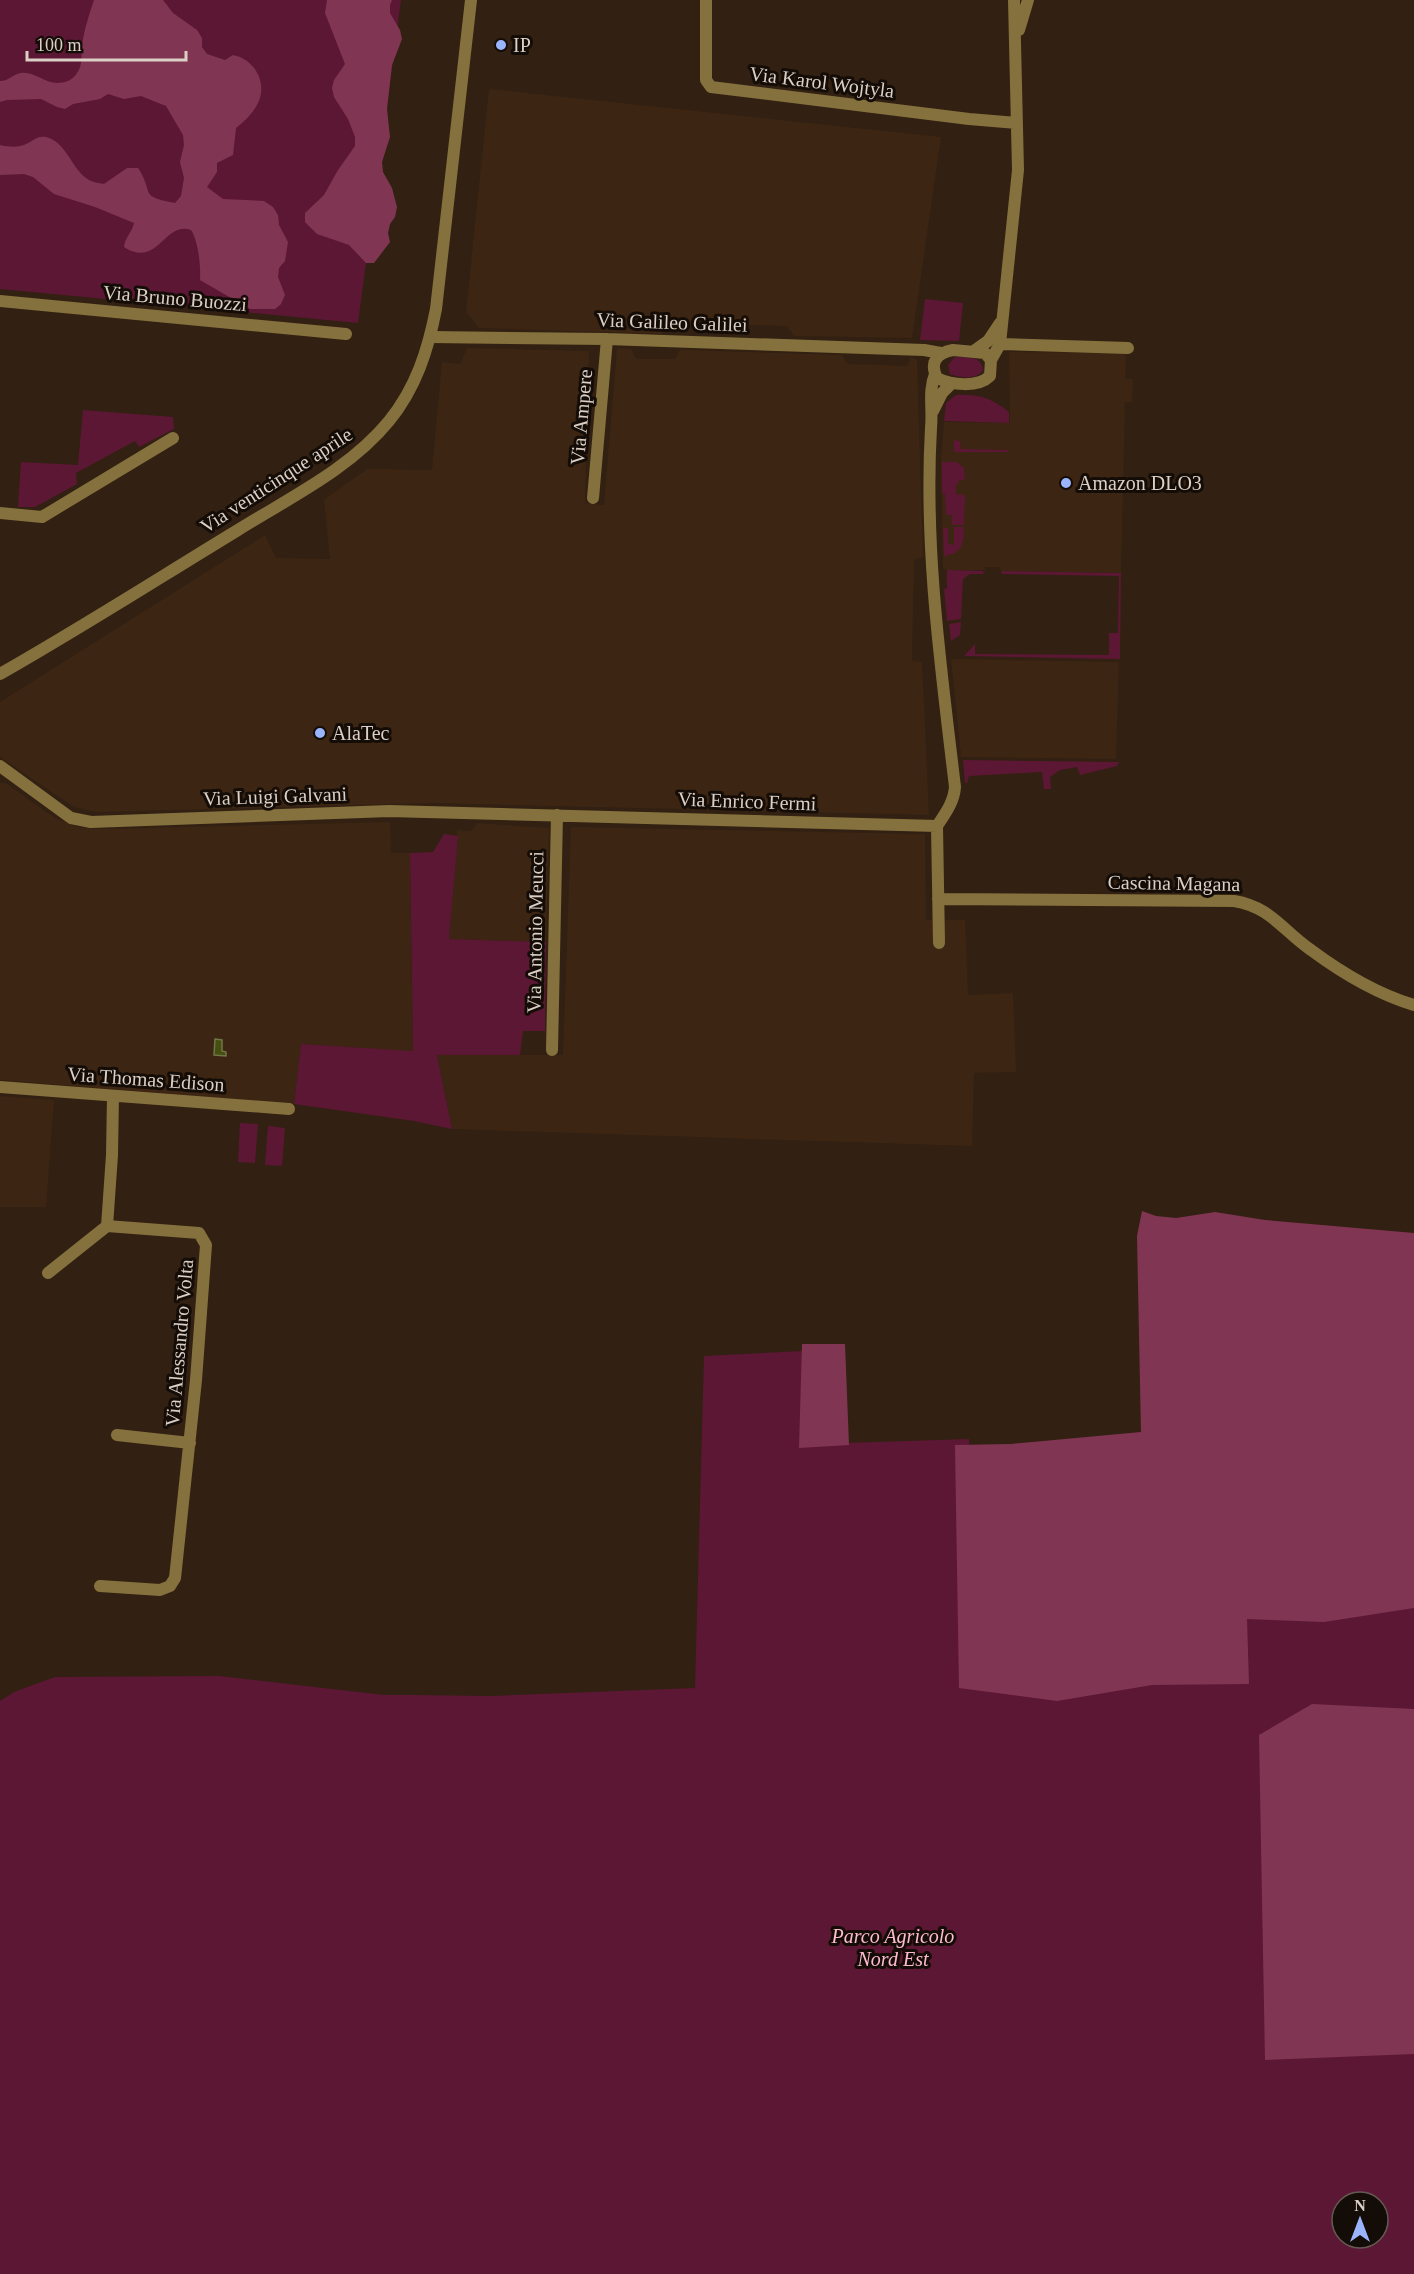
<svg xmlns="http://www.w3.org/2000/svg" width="1414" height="2274" viewBox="0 0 1414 2274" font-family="'Times New Roman',serif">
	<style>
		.built { fill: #3c2512 }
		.green { fill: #5c1734; fill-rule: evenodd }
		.forest { fill: #803652 }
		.water { fill: #444f10; stroke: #717547; stroke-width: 1.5 }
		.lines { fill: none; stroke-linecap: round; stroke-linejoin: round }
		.minor { stroke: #85713d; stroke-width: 12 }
		.tertiary { stroke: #85713d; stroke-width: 12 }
		.poi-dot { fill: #9ab5fd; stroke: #140c06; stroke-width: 2 }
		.labels { text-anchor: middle; stroke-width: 6; stroke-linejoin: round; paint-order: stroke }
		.poi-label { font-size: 20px; fill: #dbcfc6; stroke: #140c06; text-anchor: start }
		.street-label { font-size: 20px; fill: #dbcfc6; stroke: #140c06 }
		.park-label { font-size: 20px; font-style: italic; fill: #febacf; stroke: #140c06 }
	</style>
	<rect width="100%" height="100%" fill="#322012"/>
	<!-- built -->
	<path class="built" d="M489,89L941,137L912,338L794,336L787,326L714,324H664L663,334L479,328L466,312Z
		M467,348L589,351L585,503L604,505L617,348L631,349L636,359H675L680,350H687L842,355L848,364L907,366L911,357L917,360L923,557L914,560L912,661L922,662L929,815L430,803L96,812L74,807L0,757V702L265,535L276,558L330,559L324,500L367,469L432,470L442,362L460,364Z
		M1009,352L1126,353L1125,379H1133L1132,402H1125L1121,573L1001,571L999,567H985V570H947L943,568L941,459L944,422L1010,423Z
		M951,659L1119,662L1116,759L961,757Z
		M0,783H6L55,818L77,827L100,829L390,822L391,853H410L413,1052L301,1044L294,1104L0,1080Z
		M477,823L549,828L546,942L449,939L457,830L471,831Z
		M571,827L925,834L926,920H965L968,995L1013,993L1016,1072L974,1073L972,1146L452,1129L437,1055H563Z
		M0,1096L54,1100L46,1207H0Z"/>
	<!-- green -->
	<path class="green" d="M0,0H401L358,323L0,289Z
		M925,299L963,303L959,341L920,340Z
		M955,357C967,358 981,355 983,370C976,380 960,378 950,374L948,365Z
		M956,395C978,394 992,398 1009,412V423L944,421L946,403Z
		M83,410L173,417L174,429L139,447L135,441L76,473L77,484L35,507H18L21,462L78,465Z
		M954,440L960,441L961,449L1008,450V452H954Z
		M942,462H957L964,468L965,480H959V483L956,484V494L965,495L964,525H952V515H946L945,494L942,493Z
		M954,527H964C964,543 962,554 944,556L943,528H948V544L954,545Z
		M947,570L984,571L983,574H970L963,579L961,619L947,621L944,589L947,588Z
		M1001,571L1121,573L1120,659L964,656L975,644V654L1109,655V633H1118L1119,576L1002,574Z
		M961,622L960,635L951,641L949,624Z
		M963,760L1119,762L1117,766L1080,775L1077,767L1060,770L1050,777L1051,789H1044L1042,772L969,776L967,783H965Z
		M444,834L458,836L449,939L546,942L545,1031H523L520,1055H437L452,1129L414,1121L294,1104L301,1044L413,1051L410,853L433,852Z
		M240,1123L258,1124L255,1163L238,1162Z
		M268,1126L285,1128L282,1166L265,1165Z
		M822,1350L844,1443L969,1439L976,1572L1241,1593L1414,1372V2274H0V1701L14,1692L55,1677L218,1676L384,1695H412L492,1696L695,1688L704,1356ZM1342,2202H1378V2238H1342Z"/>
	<!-- forest -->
	<path class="forest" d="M94,0H163L173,13L197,30L202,38V47L207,54L225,60L233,55C254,59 268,82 258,103C253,113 245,121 236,128L233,155L217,163V172L207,187L223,199L264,201L273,207L278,215L279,225L288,242L285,261L279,268L278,277L285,295L281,304L275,309H250L200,280C201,266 198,240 191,230C164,221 158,269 124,247C125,237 132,233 134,223L95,207L54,194L33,177L24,174L0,175V145C9,147 20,148 28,143C35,140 37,136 46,137C66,142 71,167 86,178C91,182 98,183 104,184L127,168H138C155,193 137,196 175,203L181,196L184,178L180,162L184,145L183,135L166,106L141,96L124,99L108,94L100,99L73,104L65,109L57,107L41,99L7,100L0,102V81C9,81 13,74 21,73C33,71 45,83 57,83C65,83 73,80 77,73C83,65 81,55 82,46C84,30 89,15 94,0Z
		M327,0H392L390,5V13L400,30L402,39L392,65L387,109L390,137L382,162L383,172L392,188L397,207L395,217L390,224L388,233L390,242L374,263H366L349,245L317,234L305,222V213L324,195L338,170L355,146V137L348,119L334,97L332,88L334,80L345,64L325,13Z
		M1142,1211L1156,1216L1176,1218L1215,1212L1265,1220L1414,1233V1608L1324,1622L1247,1619L1249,1684L1152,1685L1057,1701L959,1688L955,1445L1011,1444L1141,1432L1137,1236Z
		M802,1344H845L849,1445L799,1448Z
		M1312,1704L1414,1709V2054L1265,2060L1259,1735Z"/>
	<!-- water -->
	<path class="water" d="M215,1039L222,1040V1051L226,1052V1056L214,1055Z"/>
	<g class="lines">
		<!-- minor -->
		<path class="minor" d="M706,0V80L711,87L969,119L1017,123
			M1019,30L1028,0
			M0,301L346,334
			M430,337L607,339L924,350L941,353
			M1000,344L1128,348
			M953,350L985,353L991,360L990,376C978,388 951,385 937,378C929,362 937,353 953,350Z
			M974,351L988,341L1000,323
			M991,360L1000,344L1018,170L1014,0
			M935,374C928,391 933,409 931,428C924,548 941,668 955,787C954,802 945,814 937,826
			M933,411L942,393L952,383
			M593,498L607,339
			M0,513L42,517L173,438
			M0,766L71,818L91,822L389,811L937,826
			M937,826L939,943
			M938,899L1234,901C1271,907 1282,930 1311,950C1342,973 1377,994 1414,1005
			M552,1050L557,815
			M0,1087L289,1109
			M48,1273L107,1226L112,1155L113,1096
			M117,1435L190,1443
			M100,1586L160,1590L170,1586L175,1578L196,1380L206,1245L199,1233L107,1226"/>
		<!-- tertiary -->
		<path class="tertiary" d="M0,674C81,628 159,578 238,530C289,498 350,469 389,421C416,388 428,350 436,309L471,0"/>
	</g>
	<!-- markers -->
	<g class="poi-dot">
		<circle cx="501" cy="45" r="6"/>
		<circle cx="1066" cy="483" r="6"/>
		<circle cx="320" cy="733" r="6"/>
	</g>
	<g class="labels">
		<!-- poi labels -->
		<g class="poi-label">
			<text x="513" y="52">IP</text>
			<text x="1078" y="490">Amazon DLO3</text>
			<text x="332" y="740">AlaTec</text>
		</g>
		<!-- street labels -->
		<g class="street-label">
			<text transform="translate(822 82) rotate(7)" y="7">Via Karol Wojtyla</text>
			<text transform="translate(175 298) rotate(5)" y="7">Via Bruno Buozzi</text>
			<text transform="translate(672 322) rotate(2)" y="7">Via Galileo Galilei</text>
			<text transform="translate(581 417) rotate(-85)" y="7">Via Ampere</text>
			<text transform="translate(276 480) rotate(-33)" y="7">Via venticinque aprile</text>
			<text transform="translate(275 796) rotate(-2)" y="7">Via Luigi Galvani</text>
			<text transform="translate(747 801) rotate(2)" y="7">Via Enrico Fermi</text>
			<text transform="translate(1174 883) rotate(1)" y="7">Cascina Magana</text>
			<text transform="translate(535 932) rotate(-89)" y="7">Via Antonio Meucci</text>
			<text transform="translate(146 1079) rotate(4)" y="7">Via Thomas Edison</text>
			<text transform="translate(179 1343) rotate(-85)" y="7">Via Alessandro Volta</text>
		</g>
		<!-- park labels -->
		<g class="park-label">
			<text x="893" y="1943">Parco Agricolo<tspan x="893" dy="23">Nord Est</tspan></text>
		</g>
	</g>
	<!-- north arrow -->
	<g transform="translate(1360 2220)"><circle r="28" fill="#140c06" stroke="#645a53" stroke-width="1.5"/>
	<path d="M0-4.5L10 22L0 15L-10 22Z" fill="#9ab5fd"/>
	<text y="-9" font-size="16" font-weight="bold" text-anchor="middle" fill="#dbcfc6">N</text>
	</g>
	<!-- scale -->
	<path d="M27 51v9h159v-9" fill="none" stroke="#dbcfc6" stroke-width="3"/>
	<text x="36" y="51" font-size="18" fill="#dbcfc6" stroke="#140c06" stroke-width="4.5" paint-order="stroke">100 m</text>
</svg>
